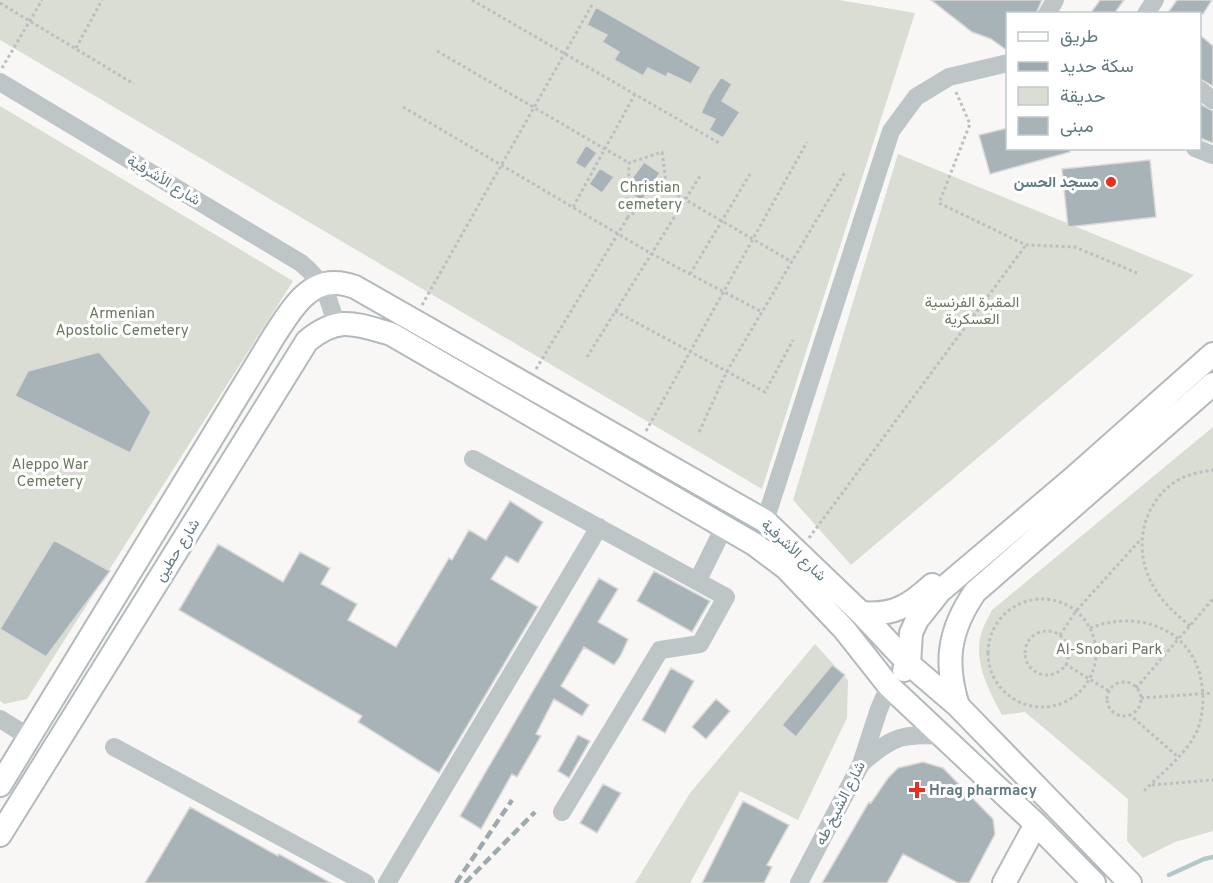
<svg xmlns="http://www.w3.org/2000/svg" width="1213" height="883" viewBox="0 0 1213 883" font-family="Overpass,Vazirmatn,sans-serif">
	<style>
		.green { fill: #d9ddd4 }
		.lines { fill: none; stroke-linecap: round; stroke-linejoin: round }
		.stream { stroke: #b6c7c9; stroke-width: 4.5 }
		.building { fill: #a7b3b7; stroke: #dad9d7; stroke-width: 1.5 }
		.major-casing { stroke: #b3babd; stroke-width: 26 }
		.path { stroke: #babfc1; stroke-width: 3; stroke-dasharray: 3 3; stroke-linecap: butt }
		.minor { stroke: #bec5c7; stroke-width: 18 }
		.major { stroke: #fff; stroke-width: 22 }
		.rail { stroke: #9faaae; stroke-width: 4.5; stroke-dasharray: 9 4.5; stroke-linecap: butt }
		.poi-dot { fill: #ed2d20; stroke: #fff; stroke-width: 2 }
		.labels { text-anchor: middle; stroke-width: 6; stroke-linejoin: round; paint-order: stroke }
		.street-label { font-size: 15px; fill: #617982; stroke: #fff }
		.poi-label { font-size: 15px; font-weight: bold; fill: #617982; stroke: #fff; text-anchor: end }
		.park-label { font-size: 15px; fill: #697961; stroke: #fff }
	</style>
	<rect width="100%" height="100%" fill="#f8f7f5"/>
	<!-- green -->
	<path class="green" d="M0,0H839L915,13L762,489L0,40Z
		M0,106L293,281L27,699L4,704L0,701Z
		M898,154L1194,275L851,565L793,500Z
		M1213,427V831L1175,842L1143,858L1127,841L1128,799L1025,712L1002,715C989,691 972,660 982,631C984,624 989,617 992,610Z
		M815,644L848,680L847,718L798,820L740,791L690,883H635L690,793Z"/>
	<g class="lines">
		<!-- stream -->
		<path class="stream" d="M1169,875L1204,859L1213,857"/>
	</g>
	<!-- building -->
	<path class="building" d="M931,0H1042L1036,14H1008V51L991,39L972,32Z
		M1100,0H1124L1114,14H1090Z
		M1177,0H1212L1203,14H1167Z
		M596,7L701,67L691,84L668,73L666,77L648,68L643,76L614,60L619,52L602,42L607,35L587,25Z
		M1200,35L1213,46V86L1200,79Z
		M721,77L732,84L722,101L740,112L723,138L709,130L715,119L701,113L710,94Z
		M1200,104L1213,111V143L1200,138Z
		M1008,128V148H1070V152L990,174L979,135Z
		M586,145L597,153L585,169L575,163Z
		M1150,160L1156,217L1068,227L1062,169Z
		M644,162L660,173L642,201L624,189Z
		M600,168L614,177L602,193L589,184Z
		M99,352L151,412L130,453L15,396L28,371Z
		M510,501L543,522L518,563L506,556L491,579L538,607L439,773L358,722L362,716L179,610L218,544L283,582L300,552L330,568L321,584L357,604L348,620L396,647L449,558L452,560L469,530L486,540Z
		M54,540L110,571L46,657L0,629Z
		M654,571L710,601L692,632L637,601Z
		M599,578L618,589L598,622L628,639L621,655L614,665L584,647L561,686L589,705L582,716L554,699L536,734L541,736L517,777L512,774L481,829L460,816Z
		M832,665L845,675L796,737L782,725Z
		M671,668L694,681L665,733L642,720Z
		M716,699L730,711L706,739L692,727Z
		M578,735L590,741L569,778L558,771Z
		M923,762L943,768L993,819L995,834L969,883H958L903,854L887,883H822L869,802L871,803L888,778L898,768Z
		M603,784L621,793L597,833L580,823Z
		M743,801L789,825L767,865L772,867L764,883H702Z
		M190,807L278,856L279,854L331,883H145Z"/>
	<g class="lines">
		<!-- major casing -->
		<g class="major-casing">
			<path id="major" d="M861,613C893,616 909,606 932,585
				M904,670L909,664L911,633L917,620L940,591L1071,480L1213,354
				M958,706C944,662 949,630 975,592L1213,384
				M0,785L274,336C288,315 306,281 336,283C342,283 349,285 355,287L765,521L861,613L909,664L958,706L1130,883
				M0,835L307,341C339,315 355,324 391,334L754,544L786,568L844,629L889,686L1036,824L1094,883
				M1004,883L1036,824"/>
		</g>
		<!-- path -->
		<path class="path" d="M472,0L719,143
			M0,3L134,84
			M76,48L102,0
			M437,51L629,163
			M2,68L42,0
			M956,92L970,124L939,203L1026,245L1075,247L1137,273
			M403,107L652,254L762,312
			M662,152L667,189L628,217L629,163Z
			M667,189L792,262
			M573,207L635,94
			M690,274L750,174
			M422,305L592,5
			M615,311L765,392L793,340
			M587,357L700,176
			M536,369L628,217
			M646,431L807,142
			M699,432L727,371L845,172
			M809,538L1026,245
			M988 653a54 54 0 1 1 108 0a54 54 0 1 1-108 0Z
			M1190,626C1177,615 1164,604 1155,589C1132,553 1140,503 1178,480C1188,474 1201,472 1213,470
			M1090,628C1139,609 1195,629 1202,686C1204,701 1203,716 1197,731C1186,755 1160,774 1142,793
			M1025 653a22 22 0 1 1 44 0a22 22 0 1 1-44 0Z
			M1060,635L1076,611L1142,538
			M1065,664L1109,691
			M1107 699a17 17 0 1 1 34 0a17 17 0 1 1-34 0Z
			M1136,688L1213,599
			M1141,698L1213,693
			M1129,714L1177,756
			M1152,785L1213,780"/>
		<!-- minor -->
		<path class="minor" d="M1047,14L1055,0
			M1146,14L1155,0
			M0,82L301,263C324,282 328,296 336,324
			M1200,90L1213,100
			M1195,148L1213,155
			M473,459L726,597L700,644L660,650L562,812
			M765,521L891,131L916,97L949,77L1008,63
			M698,580L724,527
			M0,719L29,737
			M114,747L366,883
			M862,763C893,736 903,733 944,736
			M387,883L599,527
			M799,883L861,764L879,709L889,686"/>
		<!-- major -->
		<use href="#major" class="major"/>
		<!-- rail -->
		<path class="rail" d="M456,883L512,800
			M465,883L535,812"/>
	</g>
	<!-- markers -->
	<g class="poi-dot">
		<circle cx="1111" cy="182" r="6"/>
		<path d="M914 781h6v6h6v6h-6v6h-6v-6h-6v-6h6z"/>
	</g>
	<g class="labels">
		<!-- street labels -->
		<g class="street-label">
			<text transform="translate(164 180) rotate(31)" y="5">شارع الأشرفية</text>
			<text transform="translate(177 550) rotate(-58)" y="5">شارع حطين</text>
			<text transform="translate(794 550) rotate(43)" y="5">شارع الأشرفية</text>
			<text transform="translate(840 803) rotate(-63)" y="5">شارع الشيخ طه</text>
		</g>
		<!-- poi labels -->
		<g class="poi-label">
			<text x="1099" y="187">مسجد الحسن</text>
			<text x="929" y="795" text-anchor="start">Hrag pharmacy</text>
		</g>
		<!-- park labels -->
		<g class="park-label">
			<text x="650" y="192">Christian<tspan x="650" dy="17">cemetery</tspan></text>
			<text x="972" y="307">المقبرة الفرنسية<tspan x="972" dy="17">العسكرية</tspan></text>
			<text x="122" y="318">Armenian<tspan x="122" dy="17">Apostolic Cemetery</tspan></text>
			<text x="50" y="469">Aleppo War<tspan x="50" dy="17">Cemetery</tspan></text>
			<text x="1109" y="654">Al-Snobari Park</text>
		</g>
	</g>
	<!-- legend -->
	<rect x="1006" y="12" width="195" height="138" fill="#ffffff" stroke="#c0c9cd" stroke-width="1.5"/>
	<rect x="1018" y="32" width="30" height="9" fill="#ffffff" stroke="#c0c9cd" stroke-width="1.5"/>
	<text x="1060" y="42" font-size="18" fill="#617982">طريق</text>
	<rect x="1018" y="62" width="30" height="9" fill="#9faaae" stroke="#c0c9cd" stroke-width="1.5"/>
	<text x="1060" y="72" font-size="18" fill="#617982">سكة حديد</text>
	<rect x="1018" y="87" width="30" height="18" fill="#d9ddd4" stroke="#c0c9cd" stroke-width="1.5"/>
	<text x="1060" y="102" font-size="18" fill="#617982">حديقة</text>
	<rect x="1018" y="117" width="30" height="18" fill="#a7b3b7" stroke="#c0c9cd" stroke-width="1.5"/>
	<text x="1060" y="132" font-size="18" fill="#617982">مبنى</text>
</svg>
